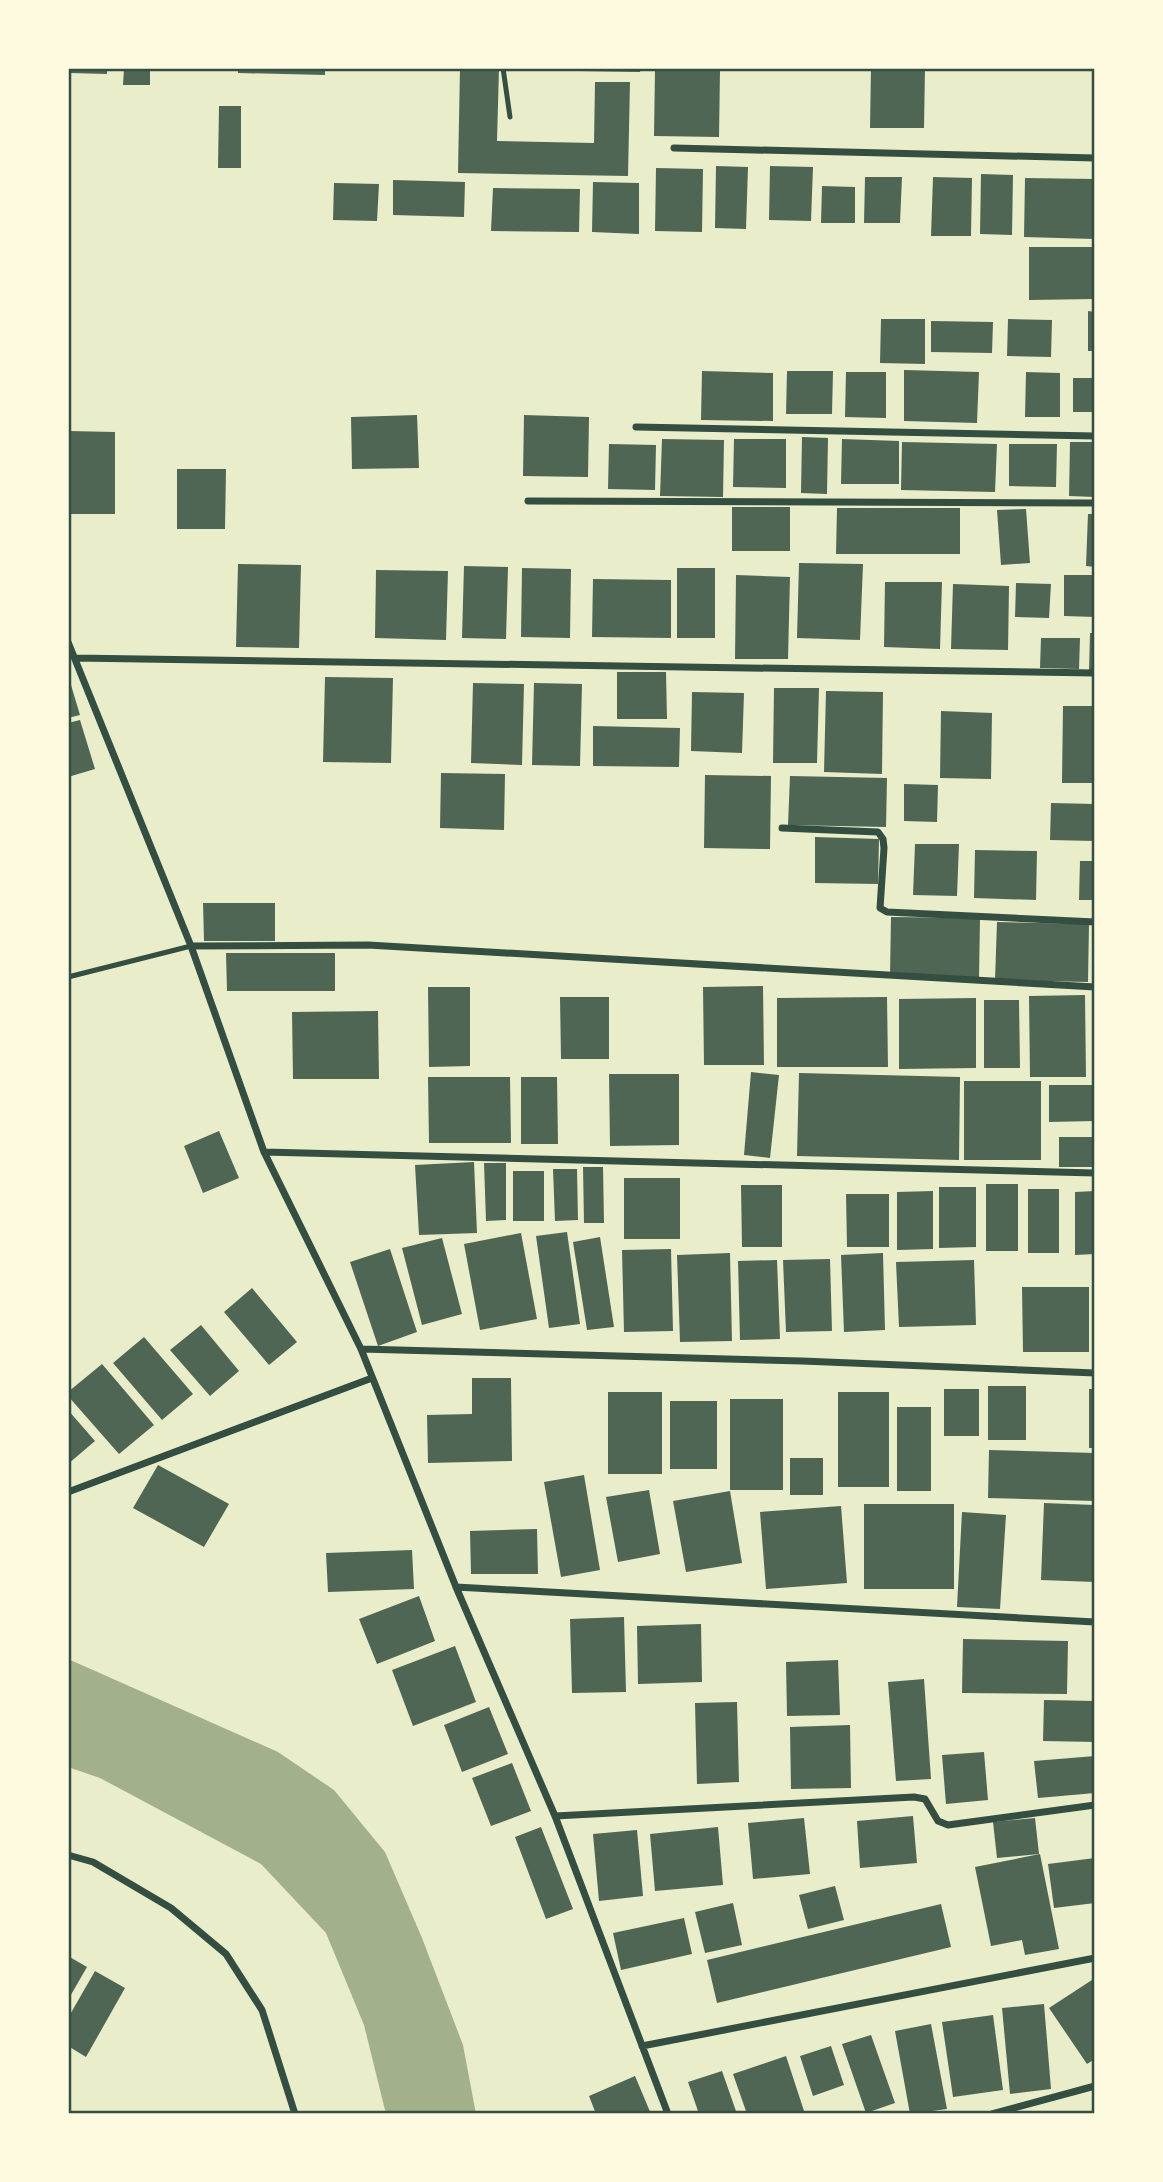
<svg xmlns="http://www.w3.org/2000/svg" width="1163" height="2182" viewBox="0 0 1163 2182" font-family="'Source Serif 4',serif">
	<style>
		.water { fill: #a3b18a }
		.building { fill: #4f6655 }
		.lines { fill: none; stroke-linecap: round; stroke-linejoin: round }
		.service { stroke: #344e41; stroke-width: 5 }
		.minor { stroke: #344e41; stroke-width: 7 }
		.neatline { fill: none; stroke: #344e41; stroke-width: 2.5 }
	</style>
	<rect width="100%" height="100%" fill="#e9edc9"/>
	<!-- water -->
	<path class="water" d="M68,1659L278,1752L334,1790L385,1852L422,1938L463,2045L476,2114H386L364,2025L326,1933L261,1864L100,1778L68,1767Z"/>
	<!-- building -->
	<path class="building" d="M70,68H107V74L70,73Z
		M124,68H150V85H123Z
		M238,68H325V75L238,73Z
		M460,68H499L497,141L594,143L595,82H630L628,176L458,173Z
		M580,68H641L640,72L580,71Z
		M871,68H925L924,128H870Z
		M655,69L720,70L719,137L654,136Z
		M219,106H241V168H218Z
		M716,166L748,167L746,229L715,228Z
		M770,166L813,167L811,221L769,220Z
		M656,168L703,169L702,232L655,231Z
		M981,174L1013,175L1012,235L980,234Z
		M865,177H902L900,223H864Z
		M933,177L972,178L971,236H931Z
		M1025,178L1095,179L1094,239L1024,237Z
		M393,180L465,182L464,217L393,215Z
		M593,182L639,183V234L592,232Z
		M334,183L379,184L377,221L333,220Z
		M822,186L855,187V223H821Z
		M493,188L580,189L579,232L491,231Z
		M1029,247H1095V299L1029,300Z
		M1088,311L1095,312V351H1088Z
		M881,319H925V364L880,363Z
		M1008,319L1052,320L1051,357L1007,356Z
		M931,321L993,322L992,353L931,352Z
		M904,370L979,372L977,423L904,421Z
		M702,371L773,373V421L701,420Z
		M787,371H833L832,414H786Z
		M846,372H886V418L845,417Z
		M1026,372L1060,373V417H1025Z
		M1073,378H1095V412H1073Z
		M417,415L419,468L352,469L351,417Z
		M524,415L589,417L588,477L523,476Z
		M68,431L115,432V514H68Z
		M802,437L828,438L827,494L801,493Z
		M662,439L724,440L723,497L660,496Z
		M734,439H786V488L733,487Z
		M842,439L899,441V484H841Z
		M902,442L997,444L995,492L901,490Z
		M1070,442H1095V497L1069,496Z
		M609,444L656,445L655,490L608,489Z
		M1009,444H1057L1056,487L1009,486Z
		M177,469H226L225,529H177Z
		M732,507H790V551H732Z
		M837,508H960V554H836Z
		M1026,509L1030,563L1001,565L997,510Z
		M1088,514H1095V567L1086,566Z
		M799,563L863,564L860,640L797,638Z
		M238,564L301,565L299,648L236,647Z
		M464,566L508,567L506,639L462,638Z
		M522,568L571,569L570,638L521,637Z
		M677,568H715V638H677Z
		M376,570L448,571L446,640L375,638Z
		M736,575L790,577L788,659H735Z
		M1064,575H1095V617L1064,616Z
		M593,579L671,580V638L592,637Z
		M885,582H942L940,649L884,647Z
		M1016,583L1051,584L1049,618L1015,617Z
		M953,584L1009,586L1008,650L951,649Z
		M1090,633H1095V671L1089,670Z
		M1041,638H1080L1079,669L1040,668Z
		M617,672H666L667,719H617Z
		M68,675L80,715L68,718Z
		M325,677L393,678L391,763L323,762Z
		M473,683L524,684L522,765L471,763Z
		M534,683L582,684L580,766L532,765Z
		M774,688H819L817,763H773Z
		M826,691L883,692L882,774L824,772Z
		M692,692L744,693L742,753L691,751Z
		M1063,706H1095V783H1062Z
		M941,711L992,713L991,779L940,778Z
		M80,720L95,769L68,777V723Z
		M593,726L680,728L679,767L593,766Z
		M441,773L505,774L504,830L440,828Z
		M705,775L771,776L770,849L704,848Z
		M790,776L887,778L886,827L788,825Z
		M904,784L938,785L937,822L904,821Z
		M1051,803L1095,804V841L1050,840Z
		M815,837L879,839L878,884L815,883Z
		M915,844H959L957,896L913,895Z
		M975,850L1037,851L1036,900L974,898Z
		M1080,861H1095V900H1079Z
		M203,903H275V941H204Z
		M891,917L980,918L979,978L890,976Z
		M997,922L1089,924L1088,982L995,980Z
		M226,953H335V991H227Z
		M763,986L764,1065H704L703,987Z
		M428,987H470V1066L429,1067Z
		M1085,995L1086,1077H1030L1029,996Z
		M560,997H609V1059H561Z
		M887,997L888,1067H777V998Z
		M976,998V1068L899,1069V999Z
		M1092,999H1095V1078H1092Z
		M984,1000H1019L1020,1068H984Z
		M378,1011L379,1079H293L292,1012Z
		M751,1072L779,1075L770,1158L744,1155Z
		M799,1073L960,1077L959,1160L797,1156Z
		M609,1074H679V1145L610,1146Z
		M428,1077H510L511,1143H429Z
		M521,1077H557L558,1144H521Z
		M964,1081H1041V1160H964Z
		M1049,1085H1095V1121L1049,1122Z
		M219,1131L239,1178L203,1193L184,1146Z
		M1059,1137H1095V1167H1059Z
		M474,1162L477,1233L419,1235L415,1165Z
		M484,1163H506V1220L486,1221Z
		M583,1167H603L604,1223H584Z
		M553,1169H577L578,1220L555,1221Z
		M513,1171H544V1221H513Z
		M624,1178H680V1239H624Z
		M986,1184H1018V1251H986Z
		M741,1185H782V1247H742Z
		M939,1187H976V1247L939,1248Z
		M1028,1189H1059V1253H1028Z
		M933,1191V1249L897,1250V1192Z
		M1095,1191V1254L1075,1255V1192Z
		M846,1194H889V1247H847Z
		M567,1232L580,1324L549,1328L536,1236Z
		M521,1233L537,1319L480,1330L464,1244Z
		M600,1237L614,1327L587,1330L573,1242Z
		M442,1238L462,1314L422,1325L402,1248Z
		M390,1249L417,1332L378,1346L350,1262Z
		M671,1249L673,1331L624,1332L622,1250Z
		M730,1253L732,1341L680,1342L677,1255Z
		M883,1253L885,1330L844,1332L841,1255Z
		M830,1259L832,1331L786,1332L783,1260Z
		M777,1260L780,1339L740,1340L738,1261Z
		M974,1260L976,1325L899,1327L896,1262Z
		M1022,1287H1089V1352H1023Z
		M252,1288L297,1342L269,1365L224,1312Z
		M201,1325L239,1371L210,1396L170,1350Z
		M144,1337L193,1394L162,1420L113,1363Z
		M102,1364L154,1425L119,1454L68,1396V1392Z
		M472,1378H511L512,1461L428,1463L427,1415L472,1414Z
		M988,1386H1026V1440H988Z
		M944,1389H979V1436H944Z
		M1089,1389H1095V1448H1089Z
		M608,1392H662V1474H608Z
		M838,1392H889V1487H838Z
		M730,1399H783V1490H730Z
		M670,1401H717V1469H670Z
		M897,1407H931V1491H897Z
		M68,1410L95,1441L68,1464Z
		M989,1450L1095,1453V1501L988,1498Z
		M790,1458H823V1495H790Z
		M158,1465L229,1504L204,1547L133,1508Z
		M584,1475L600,1570L561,1577L544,1482Z
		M649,1490L660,1554L618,1562L606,1497Z
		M730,1491L742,1563L686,1572L673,1501Z
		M1044,1503L1095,1505V1582L1041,1580Z
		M864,1504H954V1589H864Z
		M841,1506L847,1583L766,1589L760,1512Z
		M962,1512L1006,1515L1000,1609L957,1607Z
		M537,1529L538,1574H471L470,1531Z
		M412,1550L414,1589L328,1592L326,1553Z
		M419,1596L435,1641L377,1664L359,1619Z
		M624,1617L626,1692L572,1693L570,1619Z
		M701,1624L702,1682L638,1684L637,1626Z
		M963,1639L1068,1641L1067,1694L962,1693Z
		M455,1646L476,1702L413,1726L392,1670Z
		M838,1660L840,1715L787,1716L786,1662Z
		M924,1679L931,1779L896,1781L888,1682Z
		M1044,1700L1095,1701V1742L1043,1741Z
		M737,1702L739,1782L697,1784L695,1703Z
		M489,1707L508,1754L462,1772L444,1725Z
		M850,1725L851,1788L791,1789L790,1727Z
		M984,1752L988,1800L946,1804L942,1755Z
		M1095,1756V1793L1038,1798L1034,1761Z
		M512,1763L531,1811L491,1826L472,1778Z
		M913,1816L917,1863L860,1868L857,1821Z
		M804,1818L810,1874L753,1879L748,1823Z
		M1035,1818L1039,1854L997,1858L993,1822Z
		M541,1827L573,1909L546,1919L515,1837Z
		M718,1827L723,1885L655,1891L650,1834Z
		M637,1830L643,1896L599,1901L593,1834Z
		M1040,1854L1059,1949L1025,1955L1022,1940L991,1946L975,1867Z
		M1095,1858V1903L1054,1908L1048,1864Z
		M835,1886L844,1920L808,1929L799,1895Z
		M733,1903L742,1945L705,1953L695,1912Z
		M941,1904L951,1947L717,2003L707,1960Z
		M684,1918L692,1954L621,1970L613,1933Z
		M68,1956L87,1967L68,2000Z
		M95,1971L125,1988L86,2057L68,2046V2018Z
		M1095,1978V2059L1087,2064L1049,2008Z
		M1044,2004L1051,2089L1010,2094L1002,2008Z
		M993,2015L1003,2090L953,2097L942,2022Z
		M931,2024L947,2109L910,2114L895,2031Z
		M871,2035L895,2103L866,2113L842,2044Z
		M831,2046L844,2085L813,2096L800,2056Z
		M786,2056L805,2114H747L733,2074Z
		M722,2071L737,2114H699L688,2082Z
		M635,2076L651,2114H596L589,2096Z"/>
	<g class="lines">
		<!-- service -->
		<path class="service" d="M503,68L510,117
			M68,977L191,946"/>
		<!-- minor -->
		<path class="minor" d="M674,148L1095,158
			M636,427L1095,436
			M528,501L1095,503
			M68,642L191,946L264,1152L361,1349L456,1587L555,1816L668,2114
			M75,658L1095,673
			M782,828L878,832L883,839L884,848L880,908L887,912L1095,922
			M191,946L368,945L1095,987
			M264,1152L1095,1173
			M361,1349L802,1361L1095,1373
			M68,1492L372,1378
			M456,1587L1095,1622
			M555,1816L914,1797L925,1799L938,1821L948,1825L1095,1805
			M68,1855L93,1862L171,1908L226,1954L262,2010L295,2114
			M642,2046L1095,1958
			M992,2114L1095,2086"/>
	</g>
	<!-- border -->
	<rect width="1163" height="2182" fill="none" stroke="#fefae0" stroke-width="140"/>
	<rect x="70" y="70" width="1023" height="2042" class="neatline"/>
</svg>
